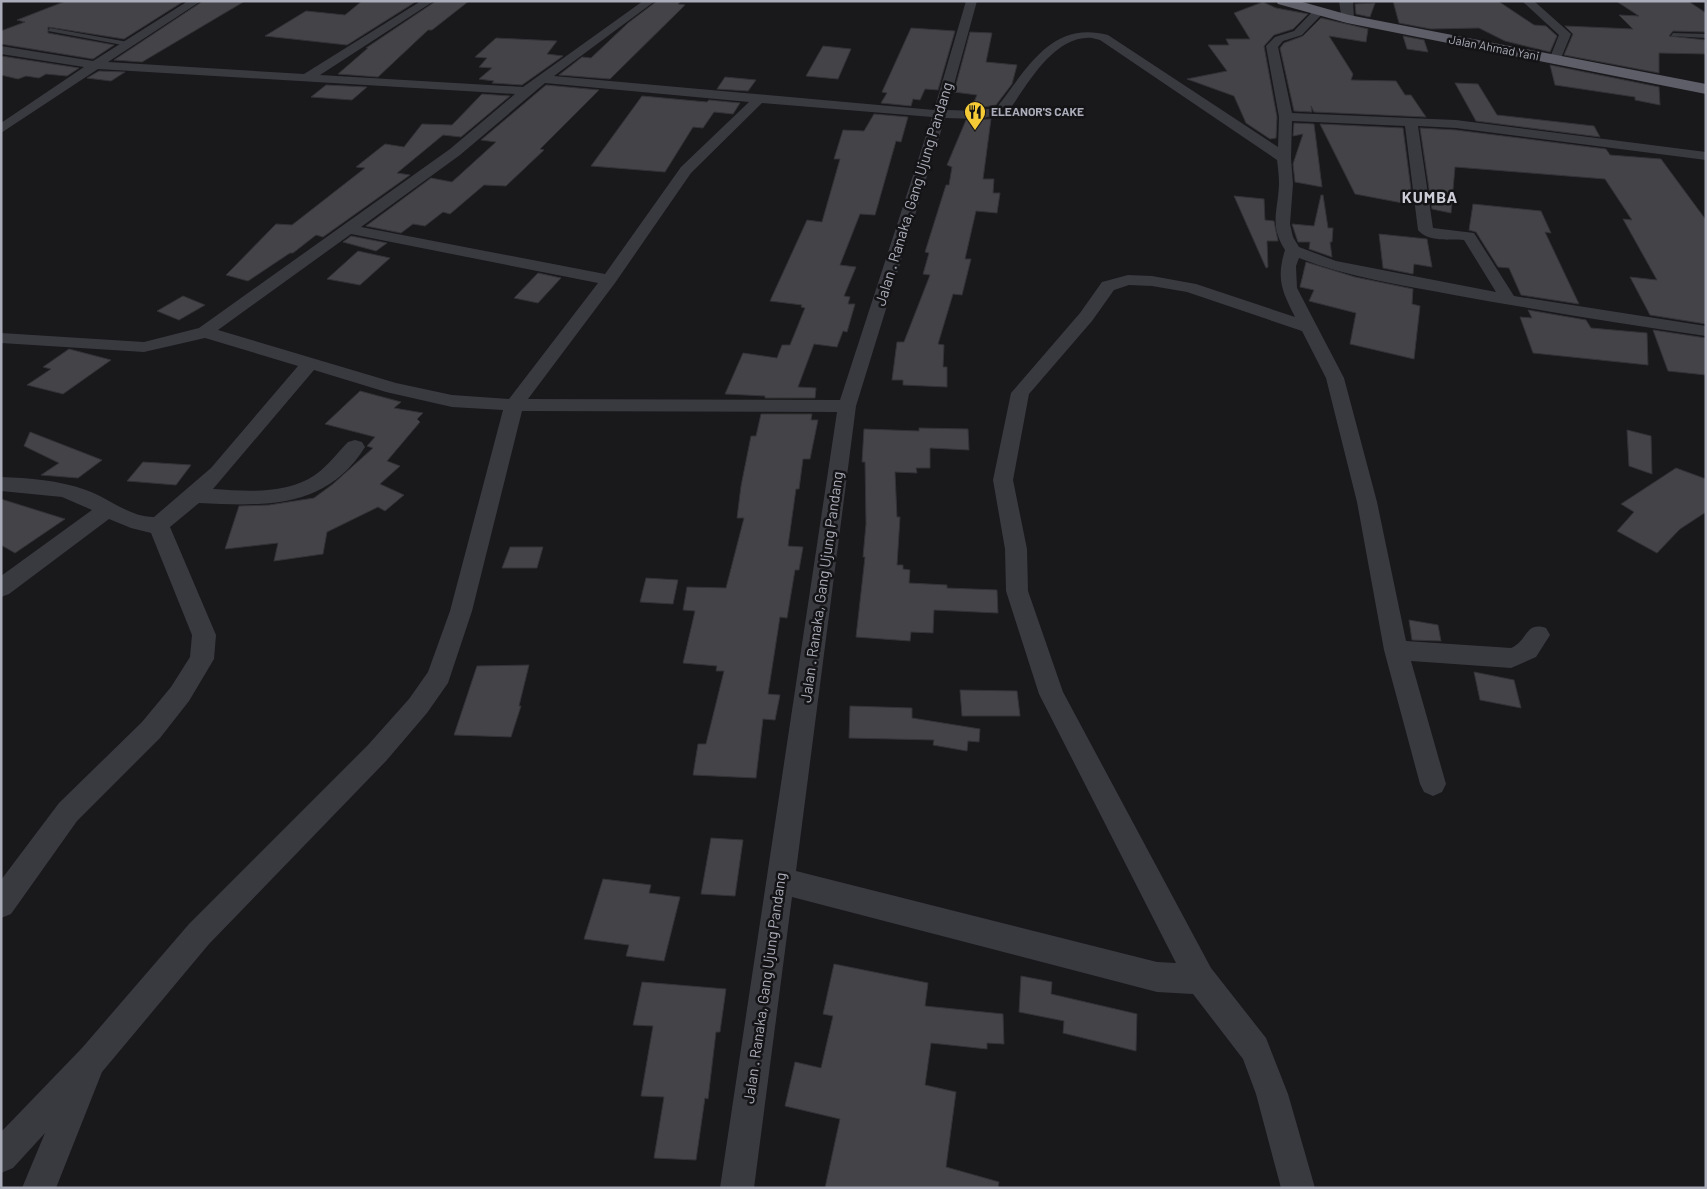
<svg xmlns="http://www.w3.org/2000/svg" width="1707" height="1189" viewBox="0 0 1707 1189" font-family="Barlow,sans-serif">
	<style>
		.building { fill: #434348; stroke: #333237 }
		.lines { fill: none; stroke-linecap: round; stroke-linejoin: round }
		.service { fill: #393a40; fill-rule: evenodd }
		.minor { fill: #393a40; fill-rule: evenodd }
		.tertiary { fill: #393a40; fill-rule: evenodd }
		.trunk { fill: #5d5e68; fill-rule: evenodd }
		.labels { text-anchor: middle; stroke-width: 5; stroke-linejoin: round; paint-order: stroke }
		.far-street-label { font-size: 12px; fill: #abaeba; stroke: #141316 }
		.far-poi-label { font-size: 12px; font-weight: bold; fill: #abaeba; stroke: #141316; text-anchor: start }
		.street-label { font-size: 15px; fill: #abaeba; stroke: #141316 }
		.far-district-label { font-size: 16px; font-weight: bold; letter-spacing: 1px; fill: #cccdd6; stroke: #141316 }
	</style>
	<rect width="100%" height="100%" fill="#19181b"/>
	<!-- building -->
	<path class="building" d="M66,1H184L124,39L48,27V33L114,45L93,59L1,44V31L25,22L17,20Z
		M203,1H245L142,62L114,60Z
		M362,1H417L347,45L265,36L306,11L345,15Z
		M436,1H469L432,30H428L378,77L338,74L368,48H366Z
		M657,1H681L678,4L685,5L610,79L559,75L582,57L591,58L628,23Z
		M1393,1H1498L1534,25L1546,26L1557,36L1550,52L1505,41L1479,28L1431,29L1399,23Z
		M1616,1H1688L1706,13V32L1673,31L1669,36L1706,40V54L1659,53V73L1564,55L1573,34L1565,26L1633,29L1619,15L1639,16Z
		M1263,2L1276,8L1308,14L1293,29L1274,35L1264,46L1277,117L1276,138L1270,139L1246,123L1234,96L1187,79L1227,71L1208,45H1229L1226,39H1250L1234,13Z
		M1375,3L1370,17L1356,14L1355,4Z
		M1321,18L1368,29L1366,42L1329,36L1353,74L1351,80L1396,81L1405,95H1411L1426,117L1314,112L1311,106L1312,112L1294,111L1280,48L1284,43L1303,36Z
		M911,28L955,31L938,90L925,89L920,100L913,99L911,106L881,103L887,93L882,92Z
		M970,32L992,33L986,62L1017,65L1012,84L996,105L971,109L977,95L954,92Z
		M1403,36L1424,40L1428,52L1407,49Z
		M496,38L557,41L547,54L563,56L522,85L492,83L494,81L479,79L492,68L479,67L487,58L475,57Z
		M823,46L851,49L838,79L806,76Z
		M1,56L79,68L67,76L46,74L39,78L26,76L18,79L1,75Z
		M1550,65L1659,87L1660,105L1635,100V97L1555,85Z
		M99,71L125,72L111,81L87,78Z
		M725,77L756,80L748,91L717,89Z
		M1455,83L1478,84L1497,115L1594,126L1600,137L1476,121Z
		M326,85L367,87L352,100L311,97Z
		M546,85L599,90L540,149L544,150L506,186L484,185L450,214L443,212L425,226L413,224L401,233L366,226L431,178L452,182L496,142L481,140Z
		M482,94L510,96L461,137L443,135L397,173L410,175L323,237L316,235L293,253H290L248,281L226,275L276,224L292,225L365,168L356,167L385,144L404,147L422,124L452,125Z
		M642,96L707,102L709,100L740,103L733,114L714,112L703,128L693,127L665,172L591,166Z
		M874,114L908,117L901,142L896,141L875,215L860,214L840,265L856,267L844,296L850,297L848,304H855L847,332L843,331L837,347L814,344L798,387L816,388L815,398H765V396L725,394L743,353L777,358L782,345H790L805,308L801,307L802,305L770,301L807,220L822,222L840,159H834L843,130L864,131Z
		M991,119L983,179H994L993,193H1000L997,213L976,211L965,259H971L962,295L953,294L938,344L944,345L943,367H947V387L903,385V380H892L897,342H904L930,275L923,274L929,253L925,252L946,185H949L952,167L947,165L966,120Z
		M1294,123L1314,124L1322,187L1295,182L1293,164L1303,134L1293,136Z
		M1320,124L1403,128L1413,205L1355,194Z
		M1420,128L1456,130L1606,149L1610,155L1661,159L1706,220V324L1650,315L1630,277L1657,280L1623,219L1632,220L1605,179L1455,167L1451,213L1432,209Z
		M1321,195H1323L1328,228H1333L1332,242H1330L1332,257L1309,249L1310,242H1298L1292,224L1314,226Z
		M1234,196L1264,199L1265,220L1274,221L1278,241H1267L1268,267L1266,268Z
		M1473,204L1541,211L1551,233L1545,232L1579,304L1521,295L1509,268L1498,267L1476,232L1469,230Z
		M1379,234L1427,239L1432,267L1414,264L1413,274L1383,268Z
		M351,236L387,243L376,251L343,242Z
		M358,251L390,258L360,285L327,279Z
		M1306,262L1355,277L1413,289L1412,304L1420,306L1414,359L1350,344L1356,313L1309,301L1314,290L1300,287Z
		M538,273L561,278L538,303L514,298Z
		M183,296L205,305L179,320L157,311Z
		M1528,310L1586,320L1591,328L1647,333L1648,365L1533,353L1520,317L1532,318Z
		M1653,330L1706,338V375L1668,371Z
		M69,349L111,360L63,394L27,385L51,369L43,367Z
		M360,391L401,402L394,408L423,413L417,419L420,422L387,461L400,466L380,484L404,495L385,511L378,507L327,532L323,554L274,561L278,543L225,549L239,506L269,505L314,498L333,484L373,448L367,446L375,437L325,424Z
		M761,414H812L811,420H818L810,459H803L799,489H796L788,546L803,547L799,570H795L787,618L780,617L768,694L780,695L775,720L763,719L756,778L693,775L698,744H706L724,671H716L717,666L683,663L695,611L683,610L687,587L726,588L744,518H737L741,486L751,436H756Z
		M919,428L968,429L969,450L930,448V468H916L917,473L895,472L897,517H900L897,565H903V569L910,570L909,583L947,585V588L997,590L998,613L934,610L933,633L911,632L910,641L856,637L865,557H863L866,524L865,462H862L864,429L919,431Z
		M1627,430L1651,436L1652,474L1629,466Z
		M30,432L102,460L78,478L41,475L59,463L24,446Z
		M143,462L191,465L176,485L127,481Z
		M1676,468L1706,479V512L1680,529L1657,553L1617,531L1634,512L1621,504Z
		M1,499L65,519L15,553L1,545Z
		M510,547H543L537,568H502Z
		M646,578L678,580L673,604L640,602Z
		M1409,620L1438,625L1441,641L1412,640Z
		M529,665L519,706H521L511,737L454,735L477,666Z
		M1474,672L1514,680L1521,708L1480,700Z
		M960,690L1017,691L1020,716H962Z
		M850,706L912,708V718L980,729L979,742L968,741L967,751L933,745L934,740L849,738Z
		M711,838L743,840L735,896L701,894Z
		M603,879L651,885L649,893L680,897L664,961L626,956L629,945L584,939Z
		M834,964L928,983L925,1006L1003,1014L1004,1044L987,1043V1049L931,1043L925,1085L956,1092L946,1167L999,1182L998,1188H825L840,1119L785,1106L795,1062L821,1068L833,1016L823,1014Z
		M1021,976L1052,982L1051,994L1137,1014L1136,1051L1063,1033L1064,1021L1019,1012Z
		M642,982L726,989L720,1032H716L708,1099L705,1098L696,1160L654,1158L664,1097L641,1096L653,1026L633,1025Z"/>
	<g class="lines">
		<!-- service -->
		<path class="service" d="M50,28L128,42L131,44L128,46L48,31Z
			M1673,33L1706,34V38L1671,36Z"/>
		<!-- minor -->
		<path class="minor" d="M188,1H201L108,62L304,74L421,1H434L320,75L523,87L643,1H655L554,76L934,110L966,1H977L947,110L978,111L997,107C1027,69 1051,20 1108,35L1278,147L1279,117L1266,46L1275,37L1294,31L1314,10L1318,9L1324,12L1302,35L1283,41L1278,47L1292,113L1456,120L1706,152V160L1456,128L1418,126L1433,228L1474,233L1514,296L1706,326V336C1621,324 1538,310 1454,295C1402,285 1348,277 1299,258L1296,266L1297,288L1344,378L1377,502L1406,641L1511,648C1528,641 1525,621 1546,628L1550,635L1536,657L1511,668L1411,661L1446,784L1442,792L1433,796L1424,792L1420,784L1384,650L1357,502L1326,378L1302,331L1187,292L1152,286L1129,285L1114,290L1092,321L1029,394L1013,480L1027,549L1028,591L1063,692L1211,968L1266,1038L1288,1094L1315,1188H1281L1256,1094L1243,1059L1193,994L1157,992L792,897L754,1188H720L837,412L522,411L472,611L448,683L427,713L386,761L209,944L102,1072L56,1188H22L45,1133L13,1168L1,1173V1132L82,1048L189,924L368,745L409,699L428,672L450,611L503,410L452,407L386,392L314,370L213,489C247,491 285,495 315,475C328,466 337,453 348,442L355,440L362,442L365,447C326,510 263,506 199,503L170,527L216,635L214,659L189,701L160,738L77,821L11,914L1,918V880L59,803L142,722L171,687L190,657L192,635L151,533L131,528L109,519L9,594L1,597V576L92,510L62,497L1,491V477C30,478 58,480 86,490C109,498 129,517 154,517L211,468L298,366L205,338L144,352L1,343V333L144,342L199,328L450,149L515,94L98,69L1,133V123L84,67L1,54V46L93,61ZM1092,38L1100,40L1277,160C1278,168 1279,176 1279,184C1278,212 1269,224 1285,250C1276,279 1282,291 1295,317L1196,284L1152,276L1128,275L1102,282L1080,313L1011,393L993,480L1005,549L1006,591L1039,694L1176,963L1157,962L796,871L856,406L945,118L978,119L1007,113C1027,86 1053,35 1092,38ZM545,83L749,102L681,167L605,274L361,227L460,155ZM762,103L932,117L840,400L528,399L615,283L691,173ZM1292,121L1405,126L1418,230C1427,242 1450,239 1464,240L1496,292L1336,261L1299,247L1293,237L1290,224L1293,184L1291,158ZM351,234L598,283L509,399L452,395L396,383L218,330Z
			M1522,1H1534L1571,34L1559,63H1551L1549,60L1559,35Z"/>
		<!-- tertiary -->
		<path class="tertiary" d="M1339,1H1353L1354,19L1352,22H1342Z"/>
		<!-- trunk -->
		<path class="trunk" d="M1276,1H1299L1349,15L1706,84V94L1347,23L1278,4Z"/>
	</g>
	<!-- icons -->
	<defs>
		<g id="restaurant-pin" transform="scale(1.125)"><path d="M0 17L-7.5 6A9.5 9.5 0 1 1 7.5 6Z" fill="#f4ca37" stroke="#141316"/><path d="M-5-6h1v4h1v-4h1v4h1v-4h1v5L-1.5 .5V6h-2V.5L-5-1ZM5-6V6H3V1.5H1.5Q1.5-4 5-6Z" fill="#111"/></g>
	</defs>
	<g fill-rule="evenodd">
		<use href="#restaurant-pin" x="975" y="112"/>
	</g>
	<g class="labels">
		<!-- far-street labels -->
		<g class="far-street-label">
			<text transform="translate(1494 48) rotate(11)" y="4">Jalan Ahmad Yani</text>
		</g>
		<!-- far-poi labels -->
		<g class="far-poi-label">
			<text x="991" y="116">ELEANOR'S CAKE</text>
		</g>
		<!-- street labels -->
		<g class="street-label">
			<text transform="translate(914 194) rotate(-73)" y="5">Jalan . Ranaka, Gang Ujung Pandang</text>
			<text transform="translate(822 587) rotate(-82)" y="5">Jalan . Ranaka, Gang Ujung Pandang</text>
			<text transform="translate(765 988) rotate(-82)" y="5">Jalan . Ranaka, Gang Ujung Pandang</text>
		</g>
		<!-- far-district labels -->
		<g class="far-district-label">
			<text x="1430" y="203">KUMBA</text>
		</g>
	</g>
	<!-- border -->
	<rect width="1707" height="1189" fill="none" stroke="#abaeba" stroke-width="5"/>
</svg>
